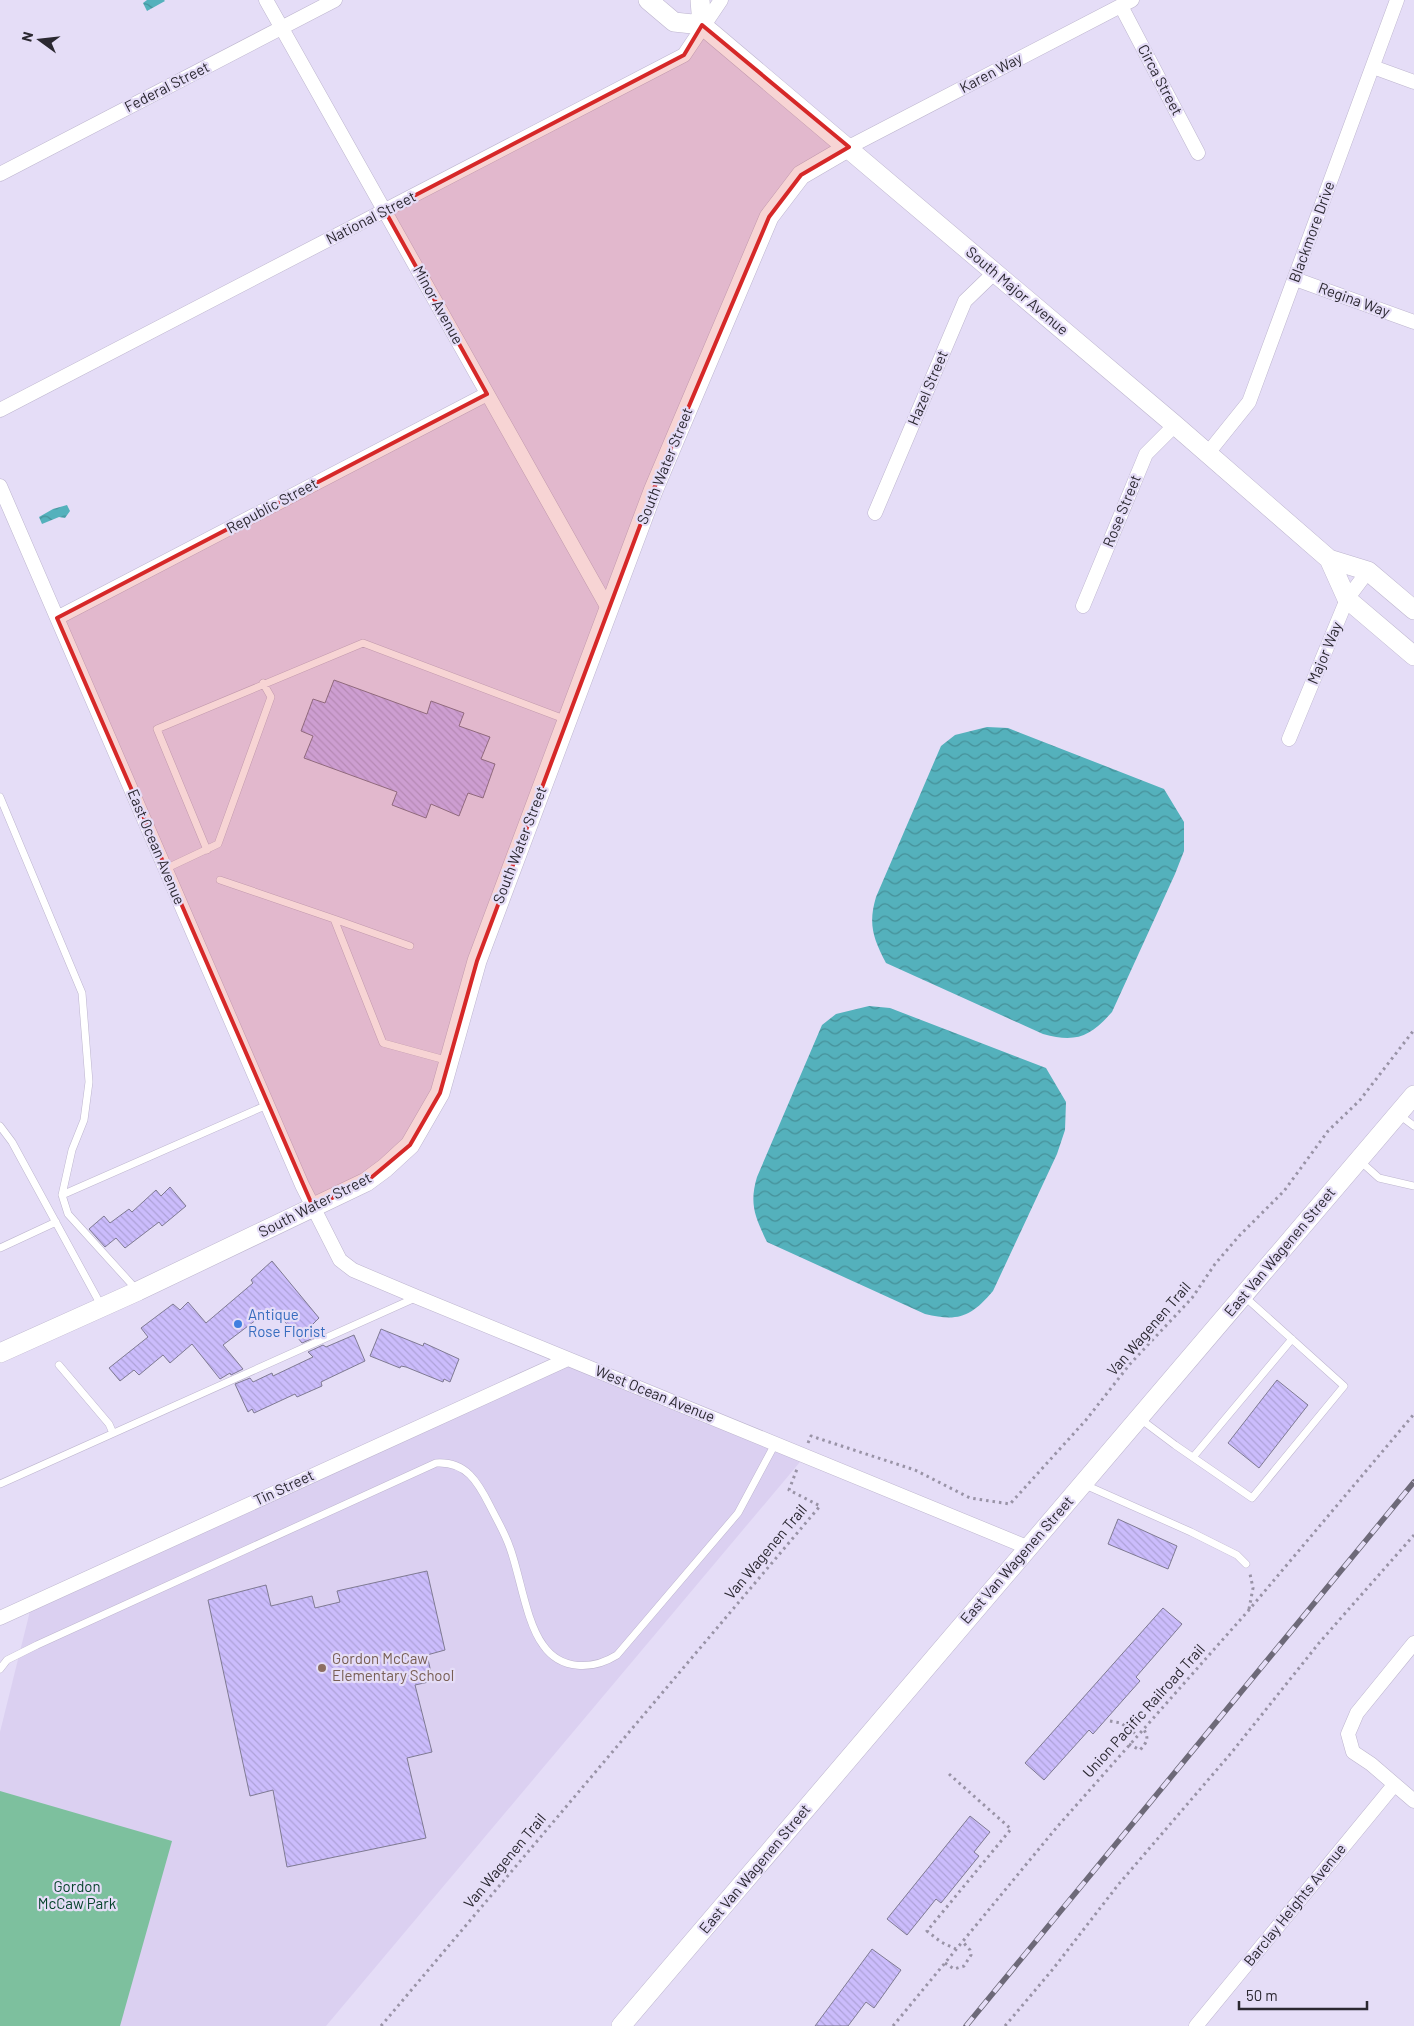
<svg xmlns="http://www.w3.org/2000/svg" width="1414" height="2026" viewBox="0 0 1414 2026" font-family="Barlow,sans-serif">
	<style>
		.built { fill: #dbd0f1 }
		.green { fill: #7dc09e }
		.water { fill: url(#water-waves) }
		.building { fill: url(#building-back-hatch); stroke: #7f7a92 }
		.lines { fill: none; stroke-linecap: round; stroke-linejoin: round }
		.lane-casing { stroke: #bdb5ce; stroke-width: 8 }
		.street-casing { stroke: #bdb5ce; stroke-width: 15 }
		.secondary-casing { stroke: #bdb5ce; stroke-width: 20 }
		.path { stroke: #9993a6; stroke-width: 3; stroke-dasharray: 2.5 4; stroke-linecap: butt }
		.lane { stroke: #fff; stroke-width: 7 }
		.street { stroke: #fff; stroke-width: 14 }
		.secondary { stroke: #fff; stroke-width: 19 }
		.rail-casing { stroke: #6d6978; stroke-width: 5.5 }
		.rail { stroke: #e5ddf7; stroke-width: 4; stroke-dasharray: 11; stroke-linecap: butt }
		.marked { fill: #d62828; fill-opacity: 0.2; stroke: #d62828; stroke-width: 4; stroke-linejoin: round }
		.shop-dot { fill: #3f7fe0; stroke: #e5ddf7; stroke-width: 2 }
		.education-dot { fill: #8d6e63; stroke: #e5ddf7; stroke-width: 2 }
		.labels { text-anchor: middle; stroke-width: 4.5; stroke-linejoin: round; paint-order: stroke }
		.street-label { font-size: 15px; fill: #2b2831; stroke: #e5ddf7 }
		.shop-label { font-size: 15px; fill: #366cbe; stroke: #e5ddf7; text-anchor: start }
		.education-label { font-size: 15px; fill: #785e54; stroke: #e5ddf7; text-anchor: start }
		.park-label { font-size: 15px; fill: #08452d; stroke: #e5ddf7 }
	</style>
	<defs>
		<pattern id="water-waves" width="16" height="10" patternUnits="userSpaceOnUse" patternTransform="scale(1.25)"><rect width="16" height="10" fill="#54b1bc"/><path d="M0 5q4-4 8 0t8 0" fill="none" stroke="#469099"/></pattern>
		<pattern id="building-back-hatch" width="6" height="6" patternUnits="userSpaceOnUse" patternTransform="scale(1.25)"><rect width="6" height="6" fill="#cbbcfc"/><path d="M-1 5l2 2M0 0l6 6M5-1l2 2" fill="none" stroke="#aea2d8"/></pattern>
	</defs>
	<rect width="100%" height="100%" fill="#e5ddf7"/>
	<!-- built -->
	<path class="built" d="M568,1359L805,1456L326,2026H0V1732L32,1603Z"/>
	<!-- green -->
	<path class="green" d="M0,1791L172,1841L120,2026H0Z"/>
	<!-- water -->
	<path class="water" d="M147,0H164L165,1L147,11L143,3Z
		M67,505L70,511L65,518L59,517L42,524L39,517L53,509Z
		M987,727L1008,728L1164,789L1184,822V851L1175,874L1112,1012C1090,1037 1076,1043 1043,1034L886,963C873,938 868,924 876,897L941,746L955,735Z
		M869,1006L890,1008L1046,1068L1066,1102L1065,1130L1057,1154L993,1291C971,1317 958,1322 925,1314L767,1242C755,1217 749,1204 757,1177L822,1025L836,1014Z"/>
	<!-- building -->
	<path class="building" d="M334,680L427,714L431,701L464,713L459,726L490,737L481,759L495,764L483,798L468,793L459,816L431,804L426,818L392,805L397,792L304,758L313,736L301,731L313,699L325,703Z
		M170,1187L186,1206L162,1226L159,1222L125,1248L116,1238L105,1247L89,1229L104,1216L110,1223L129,1209L132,1212L156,1190L161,1196Z
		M272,1261L319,1318L309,1328L316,1337L302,1343L273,1307L223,1345L243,1369L231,1375L230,1373L220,1379L192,1344L170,1363L163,1355L139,1375L134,1370L120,1381L109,1368L148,1337L141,1328L173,1304L180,1310L188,1302L206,1323L253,1283L251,1280Z
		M381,1329L423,1346L424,1343L459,1359L450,1382L444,1379L443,1382L406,1367L401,1366L400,1368L370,1356Z
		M354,1335L365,1361L325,1380L321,1382L322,1386L297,1397L295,1394L254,1413L252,1409L248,1412L235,1384L250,1378L253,1382L272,1373L273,1376L313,1357L308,1352L323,1345L326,1347Z
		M1277,1380L1308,1405L1259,1468L1228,1443Z
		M1118,1519L1177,1546L1168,1569L1108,1544Z
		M427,1571L445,1650L427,1655L433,1681L415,1685L432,1752L407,1758L426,1838L287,1867L273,1790L250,1796L208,1600L266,1585L271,1606L312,1596L315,1608L340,1602L337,1591Z
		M1163,1608L1182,1624L1136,1677L1140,1681L1131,1691L1093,1734L1089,1730L1044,1780L1025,1763Z
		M970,1816L990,1832L974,1852L979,1856L941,1903L936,1899L907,1935L887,1919Z
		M872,1949L901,1970L874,2008L866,2002L848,2026H815Z"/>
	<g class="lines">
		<!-- lane casing -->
		<g class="lane-casing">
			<path id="lane" d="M0,797L82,993L89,1082L84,1120L72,1150L62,1195L267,1105
				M207,850L157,729L363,643L567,720
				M165,869L218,844L271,697L263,683
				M220,880L334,919L383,1043L449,1061
				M334,919L410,946
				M1398,1114L1414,1126
				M0,1126L12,1142L102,1307
				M1359,1160L1379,1178L1414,1186
				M62,1195L68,1214L136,1289
				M0,1248L56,1222
				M59,1365L109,1424L113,1433
				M1139,1418L1175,1445L1252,1498L1344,1386L1245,1297
				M1194,1456L1292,1339
				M0,1484L415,1298
				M1083,1484L1191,1532L1237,1555L1246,1564
				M0,1669L7,1660L37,1645L436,1463C466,1461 478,1482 490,1506C497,1520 505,1533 510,1548C520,1575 526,1622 543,1645C561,1671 593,1670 617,1655L738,1513L775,1444"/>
		</g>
		<!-- street casing -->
		<g class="street-casing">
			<path id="street" d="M266,0L609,610
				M1121,6L1198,153
				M1373,67L1414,82
				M849,147L1132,0
				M0,174L335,0
				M1295,279L1414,322
				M0,410L684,55L721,0
				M1208,453L1249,402L1397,0
				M0,486L302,1185L340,1260L353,1270L417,1297L1027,1547
				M875,513L965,301L994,273
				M1083,606L1146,454L1175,425
				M57,618L487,394
				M1289,739L1347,599L1368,571
				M0,1618L568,1359
				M1414,1643L1357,1713L1348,1734L1353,1752L1371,1764L1414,1801
				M1196,2026L1394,1785"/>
		</g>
		<!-- secondary casing -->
		<g class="secondary-casing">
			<path id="secondary" d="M648,0L674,22L702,25L1175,425L1329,559L1368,571L1414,610
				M700,0L702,25
				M1329,559L1347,599L1414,656
				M0,1353L138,1291L366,1182L385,1168L410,1145L440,1093L477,961L653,491L769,217L801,175L849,147
				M621,2026L1414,1095"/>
		</g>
		<!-- path -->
		<path class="path" d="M808,1443L811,1436L915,1470L970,1498L1010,1504L1086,1420L1130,1364L1192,1298L1215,1264L1239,1236L1284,1191L1328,1131L1360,1100L1414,1030
			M1249,1609L1253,1588L1250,1574
			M1110,1721L1121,1723L1137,1735
			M1129,1744L1140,1750C1148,1741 1149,1738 1143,1728
			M949,1774L1011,1829L927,1931L941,1942L956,1949
			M945,1963L954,1969L964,1966L971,1955L970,1950L962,1941
			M381,2026L820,1506L789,1490L797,1469
			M893,2026L1057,1827L1248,1611L1414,1414
			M1005,2026L1053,1969L1118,1885L1232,1752L1319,1643L1414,1535"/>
		<!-- lane -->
		<use href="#lane" class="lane"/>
		<!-- street -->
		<use href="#street" class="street"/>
		<!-- secondary -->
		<use href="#secondary" class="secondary"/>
		<!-- rail casing -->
		<g class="rail-casing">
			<path id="rail" d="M966,2026L1414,1482"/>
		</g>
		<!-- rail -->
		<use href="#rail" class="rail"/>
	</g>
	<!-- marked area -->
	<path class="marked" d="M702,25L849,147L801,175L769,217L653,491L477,961L440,1093L410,1145L366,1182L313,1207L57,618L487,394L385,211L684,55Z"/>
	<!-- markers -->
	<circle class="shop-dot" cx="238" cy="1324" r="5"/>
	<circle class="education-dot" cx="322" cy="1668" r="5"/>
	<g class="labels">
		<!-- street labels -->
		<g class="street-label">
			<text transform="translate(991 73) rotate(-28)" y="5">Karen Way</text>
			<text transform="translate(1160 80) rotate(62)" y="5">Circa Street</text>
			<text transform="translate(167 87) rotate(-27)" y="5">Federal Street</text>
			<text transform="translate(371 218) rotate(-27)" y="5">National Street</text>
			<text transform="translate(1312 232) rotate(-70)" y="5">Blackmore Drive</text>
			<text transform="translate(1017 291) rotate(40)" y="5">South Major Avenue</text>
			<text transform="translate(1354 300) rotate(20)" y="5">Regina Way</text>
			<text transform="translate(438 305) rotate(61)" y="5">Minor Avenue</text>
			<text transform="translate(928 388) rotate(-67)" y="5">Hazel Street</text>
			<text transform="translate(665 466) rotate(-68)" y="5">South Water Street</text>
			<text transform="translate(272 506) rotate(-28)" y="5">Republic Street</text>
			<text transform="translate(1122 511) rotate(-68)" y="5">Rose Street</text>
			<text transform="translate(1325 653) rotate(-67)" y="5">Major Way</text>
			<text transform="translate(520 845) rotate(-69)" y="5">South Water Street</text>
			<text transform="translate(156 847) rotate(67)" y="5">East Ocean Avenue</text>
			<text transform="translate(315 1205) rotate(-27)" y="5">South Water Street</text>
			<text transform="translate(1280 1252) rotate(-50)" y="5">East Van Wagenen Street</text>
			<text transform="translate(1149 1329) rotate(-49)" y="5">Van Wagenen Trail</text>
			<text transform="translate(655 1394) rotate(22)" y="5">West Ocean Avenue</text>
			<text transform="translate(284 1488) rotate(-25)" y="5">Tin Street</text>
			<text transform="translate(766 1552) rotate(-50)" y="5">Van Wagenen Trail</text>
			<text transform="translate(1017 1560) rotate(-49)" y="5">East Van Wagenen Street</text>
			<text transform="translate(1144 1711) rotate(-48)" y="5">Union Pacific Railroad Trail</text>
			<text transform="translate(505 1861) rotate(-50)" y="5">Van Wagenen Trail</text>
			<text transform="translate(755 1869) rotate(-50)" y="5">East Van Wagenen Street</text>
			<text transform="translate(1295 1905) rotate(-51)" y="5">Barclay Heights Avenue</text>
		</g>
		<!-- shop labels -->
		<g class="shop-label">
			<text x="248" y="1320">Antique<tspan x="248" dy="17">Rose Florist</tspan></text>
		</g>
		<!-- education labels -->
		<g class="education-label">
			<text x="332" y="1664">Gordon McCaw<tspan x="332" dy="17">Elementary School</tspan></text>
		</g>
		<!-- park labels -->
		<g class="park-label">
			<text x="77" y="1892">Gordon<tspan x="77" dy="17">McCaw Park</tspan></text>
		</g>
	</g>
	<!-- north arrow -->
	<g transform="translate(40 40) rotate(285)" stroke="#e5ddf7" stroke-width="4" paint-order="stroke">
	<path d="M0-4L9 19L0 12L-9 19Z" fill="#2b2831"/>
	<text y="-8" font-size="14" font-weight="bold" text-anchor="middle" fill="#2b2831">N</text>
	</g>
	<!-- scale -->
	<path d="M1239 2001v8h128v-8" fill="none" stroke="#2b2831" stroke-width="2.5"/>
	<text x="1246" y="2001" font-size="15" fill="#2b2831" stroke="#e5ddf7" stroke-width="4" paint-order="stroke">50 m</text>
</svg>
